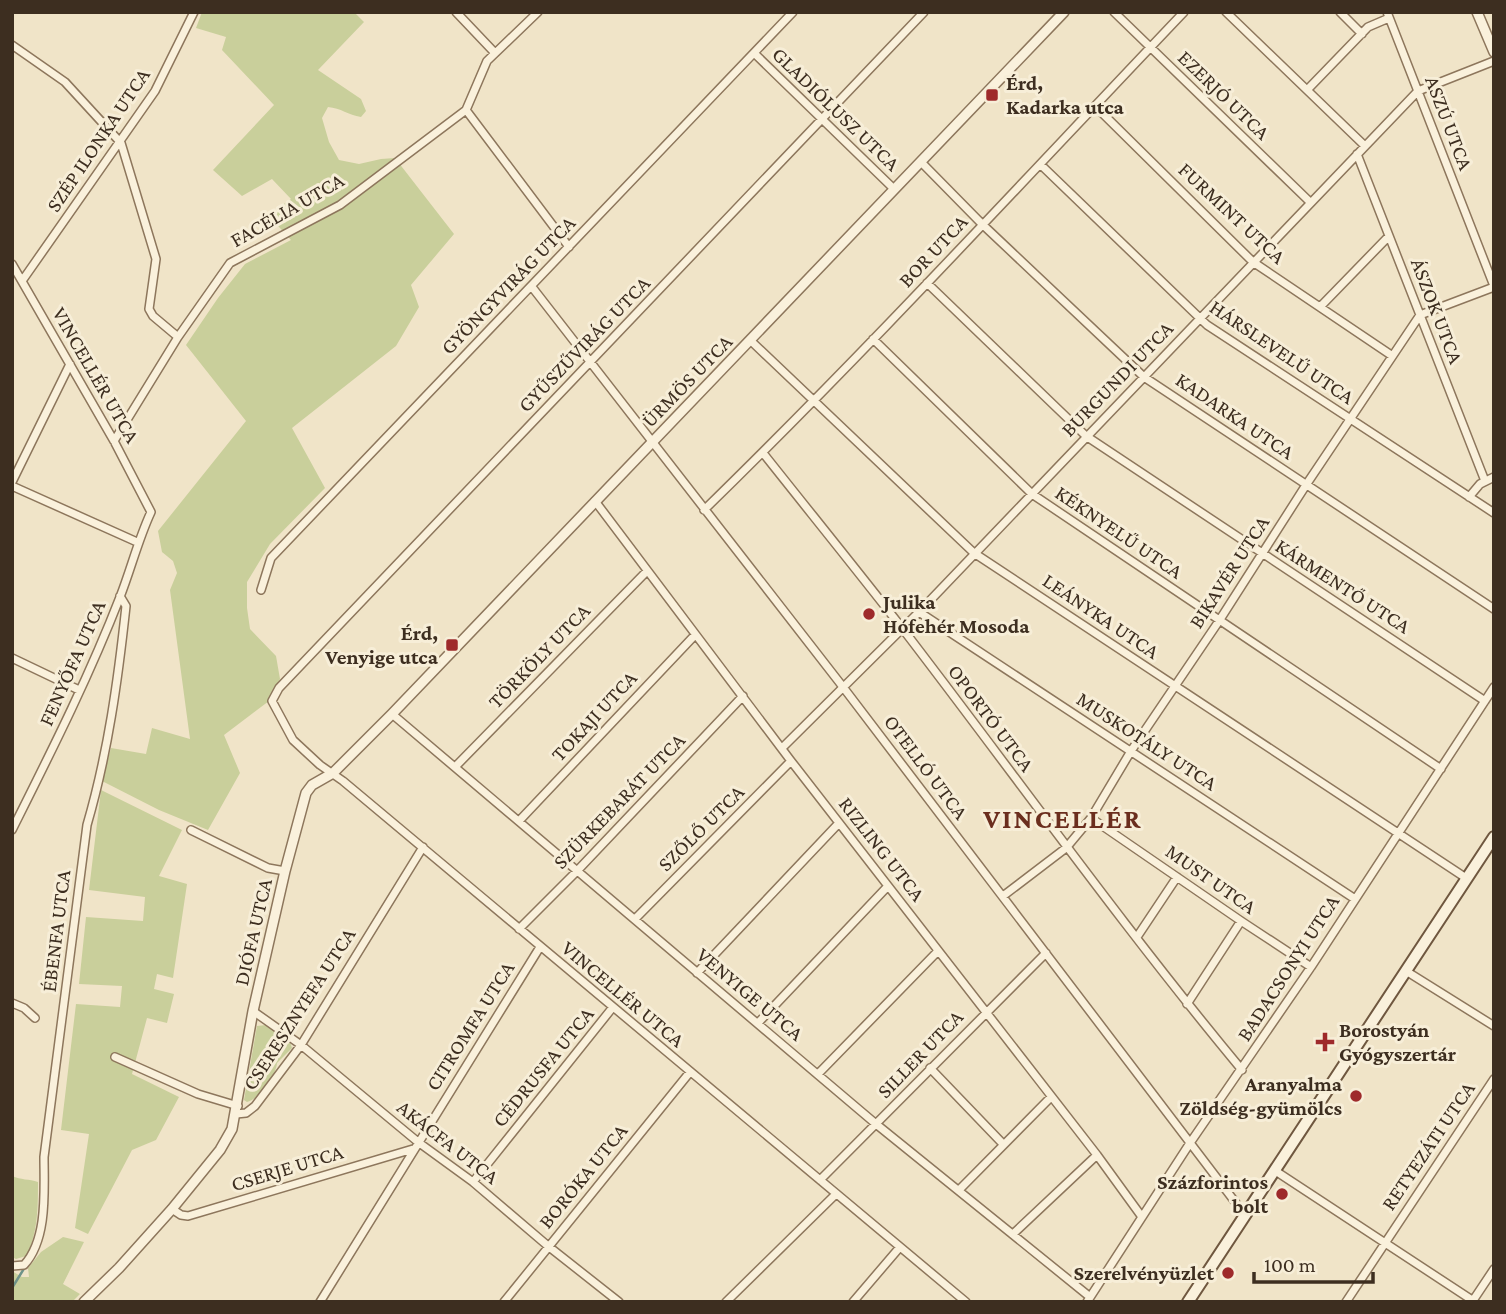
<svg xmlns="http://www.w3.org/2000/svg" width="1506" height="1314" viewBox="0 0 1506 1314" font-family="'Crimson Pro',serif">
	<style>
		.green { fill: #c9cf9b }
		.lines { fill: none; stroke-linecap: round; stroke-linejoin: round }
		.stream { stroke: #6f938a; stroke-width: 2.5 }
		.minor-casing { stroke: #8d765c; stroke-width: 10 }
		.tertiary-casing { stroke: #8d765c; stroke-width: 12 }
		.secondary-casing { stroke: #6f573f; stroke-width: 14 }
		.minor { stroke: #faf1dc; stroke-width: 7 }
		.tertiary { stroke: #faf1dc; stroke-width: 9 }
		.secondary { stroke: #faf1dc; stroke-width: 10 }
		.poi-dot { fill: #9e2a2b; stroke: #f7eed8; stroke-width: 2.5 }
		.labels { text-anchor: middle; stroke-width: 6; stroke-linejoin: round; paint-order: stroke }
		.poi-label { font-size: 21px; font-weight: bold; fill: #3d2e20; stroke: #f7eed8; text-anchor: end }
		.street-label { font-size: 21px; fill: #3d2e20; stroke: #f7eed8 }
		.district-label { font-size: 28px; font-weight: bold; letter-spacing: 2px; fill: #6b2e1e; stroke: #f7eed8 }
	</style>
	<rect width="100%" height="100%" fill="#f0e4c8"/>
	<!-- green -->
	<path class="green" d="M202,12H354L364,22L318,70L361,99L366,111L361,117C348,115 341,108 328,107L322,118L329,142L339,160L359,164L381,159L395,158L454,234L411,285L419,307L396,346L292,428L325,488L270,544L247,582V608L250,629L276,656L280,679L269,701L224,735L240,773L208,830L159,810L102,781L111,748L146,754L152,728L190,739L170,590L177,573L173,561L162,552L158,531L246,421L186,345L218,298L245,264L291,240L268,215L291,199L272,179L242,196L213,170L274,105L222,50L226,37L196,28Z
		M101,790L182,830L159,876L187,884L173,978L157,974L154,989L174,994L167,1023L147,1018L132,1074L179,1097L156,1140L132,1150L88,1234L75,1228L89,1134L61,1130L76,1004L120,1007L122,986L79,984L86,917L143,921L145,897L89,890Z
		M266,1025L290,1042L292,1048L277,1063C276,1076 259,1099 247,1102L244,1100L257,1026Z
		M12,1176C21,1180 29,1179 38,1182C38,1207 38,1234 26,1256L16,1259L12,1257Z
		M63,1237L84,1242L63,1284L80,1294L72,1302H12V1271L22,1277H29L28,1268L41,1252Z"/>
	<g class="lines">
		<!-- stream -->
		<path class="stream" d="M12,1288L25,1267"/>
		<!-- minor casing -->
		<g class="minor-casing">
			<path id="minor" d="M456,12L494,52
				M924,12L279,688L272,701L293,740L320,765L343,781L966,1302
				M1114,12L1310,202
				M1226,12L1365,146
				M1340,12L1362,34
				M1387,12L1494,286
				M12,45L65,82L121,143L156,259L149,309L153,316L178,337
				M754,53L894,189
				M1308,89L1368,27L1389,18
				M1095,106L1253,262L1391,355
				M466,110L569,247
				M1357,154L1485,481
				M921,162L982,224L1144,377L1494,609
				M1041,165L1207,325L1494,513
				M12,264L114,441L151,512C138,540 131,569 120,597C89,677 50,754 12,830
				M22,281L155,91L194,12
				M927,283L1086,436L1485,701
				M532,287L843,687L1245,1215
				M1320,307L1389,236
				M873,339L1032,494L1441,769
				M750,340L974,553L1466,878
				M114,441L178,337L230,263L340,205L466,110L487,61L538,12
				M763,453C809,511 856,569 902,628C1015,775 1123,927 1242,1070
				M12,482L70,364
				M12,486L137,542
				M1469,497L1480,484L1494,477
				M595,501L791,761L1097,1155L1142,1217
				M704,510C869,349 1025,179 1184,12
				M261,590L271,558L793,12
				M919,612L1355,899
				M12,658L79,690
				M392,714L876,1124L1090,1297
				M782,748L919,612L1418,91L1494,61
				M456,766L647,571
				M1091,818L1241,921L1311,967
				M519,821L695,635
				M191,830L268,868L285,871
				M1003,896L1066,848L1091,818L1131,751L1219,621L1306,485L1420,315L1494,287
				M635,919L791,761
				M519,929L577,871L743,696
				M1137,937L1177,877
				M1406,971L1494,1026
				M697,973L839,823
				M12,1003L24,1008L35,1018
				M1187,1004L1241,921
				M253,1011L301,1045L418,1142L473,1182L548,1246L619,1302
				M758,1023L888,886
				M115,1057L198,1094L238,1106
				M930,1068L1003,1144
				M818,1074L938,951
				M236,1114L246,1113L255,1106L301,1045L423,847
				M1274,1170L1475,1302
				M820,1180L1046,953
				M473,1182L613,1007
				M959,1190L1051,1097
				M172,1209L181,1215L188,1216L413,1149
				M1013,1234L1097,1155
				M12,1266L24,1265C48,1239 44,1190 44,1157L87,825C108,753 118,680 126,606L120,596
				M320,1302L540,947
				M504,1302L690,1072
				M726,1302L836,1194
				M853,1302L900,1247
				M1087,1302L1190,1143L1311,967L1494,687
				M1346,1302L1494,1079
				M1472,1302L1494,1269"/>
		</g>
		<!-- tertiary casing -->
		<g class="tertiary-casing">
			<path id="tertiary" d="M1477,12L1494,52
				M84,1302L119,1268L172,1209L220,1150L232,1129L253,1011L285,871L306,793L312,785L333,773L392,714L1064,12"/>
		</g>
		<!-- secondary casing -->
		<g class="secondary-casing">
			<path id="secondary" d="M1188,1302L1494,837"/>
		</g>
		<!-- minor -->
		<use href="#minor" class="minor"/>
		<!-- tertiary -->
		<use href="#tertiary" class="tertiary"/>
		<!-- secondary -->
		<use href="#secondary" class="secondary"/>
	</g>
	<!-- markers -->
	<g class="poi-dot">
		<rect x="985" y="88" width="14" height="14" rx="3.5"/>
		<circle cx="869" cy="614" r="7"/>
		<rect x="445" y="638" width="14" height="14" rx="3.5"/>
		<path d="M1321.5 1031.5h7v7h7v7h-7v7h-7v-7h-7v-7h7z"/>
		<circle cx="1356" cy="1096" r="7"/>
		<circle cx="1282" cy="1194" r="7"/>
		<circle cx="1228" cy="1273" r="7"/>
	</g>
	<g class="labels">
		<!-- poi labels -->
		<g class="poi-label">
			<text x="1006" y="90" text-anchor="start">Érd,<tspan x="1006" dy="24">Kadarka utca</tspan></text>
			<text x="883" y="609" text-anchor="start">Julika<tspan x="883" dy="24">Hófehér Mosoda</tspan></text>
			<text x="438" y="640">Érd,<tspan x="438" dy="24">Venyige utca</tspan></text>
			<text x="1339" y="1037" text-anchor="start">Borostyán<tspan x="1339" dy="24">Gyógyszertár</tspan></text>
			<text x="1342" y="1091">Aranyalma<tspan x="1342" dy="24">Zöldség-gyümölcs</tspan></text>
			<text x="1268" y="1189">Százforintos<tspan x="1268" dy="24">bolt</tspan></text>
			<text x="1214" y="1280">Szerelvényüzlet</text>
		</g>
		<!-- street labels -->
		<g class="street-label">
			<text transform="translate(1224 95) rotate(44)" y="7">EZERJÓ UTCA</text>
			<text transform="translate(836 109) rotate(44)" y="7">GLADIÓLUSZ UTCA</text>
			<text transform="translate(1449 123) rotate(69)" y="7">ASZÚ UTCA</text>
			<text transform="translate(98 140) rotate(-56)" y="7">SZÉP ILONKA UTCA</text>
			<text transform="translate(287 210) rotate(-30)" y="7">FACÉLIA UTCA</text>
			<text transform="translate(1232 213) rotate(43)" y="7">FURMINT UTCA</text>
			<text transform="translate(933 251) rotate(-47)" y="7">BOR UTCA</text>
			<text transform="translate(508 285) rotate(-46)" y="7">GYÖNGYVIRÁG UTCA</text>
			<text transform="translate(1437 311) rotate(69)" y="7">ÁSZOK UTCA</text>
			<text transform="translate(584 344) rotate(-46)" y="7">GYŰSZŰVIRÁG UTCA</text>
			<text transform="translate(1282 352) rotate(34)" y="7">HÁRSLEVELŰ UTCA</text>
			<text transform="translate(96 375) rotate(60)" y="7">VINCELLÉR UTCA</text>
			<text transform="translate(1117 379) rotate(-46)" y="7">BURGUNDI UTCA</text>
			<text transform="translate(687 381) rotate(-46)" y="7">ÜRMÖS UTCA</text>
			<text transform="translate(1235 416) rotate(34)" y="7">KADARKA UTCA</text>
			<text transform="translate(1119 532) rotate(34)" y="7">KÉKNYELŰ UTCA</text>
			<text transform="translate(1229 572) rotate(-57)" y="7">BIKAVÉR UTCA</text>
			<text transform="translate(1343 586) rotate(33)" y="7">KÁRMENTŐ UTCA</text>
			<text transform="translate(1101 616) rotate(34)" y="7">LEÁNYKA UTCA</text>
			<text transform="translate(539 656) rotate(-46)" y="7">TÖRKÖLY UTCA</text>
			<text transform="translate(72 663) rotate(-66)" y="7">FENYŐFA UTCA</text>
			<text transform="translate(594 716) rotate(-47)" y="7">TOKAJI UTCA</text>
			<text transform="translate(991 718) rotate(53)" y="7">OPORTÓ UTCA</text>
			<text transform="translate(1147 741) rotate(33)" y="7">MUSKOTÁLY UTCA</text>
			<text transform="translate(926 767) rotate(53)" y="7">OTELLÓ UTCA</text>
			<text transform="translate(619 801) rotate(-46)" y="7">SZÜRKEBARÁT UTCA</text>
			<text transform="translate(701 828) rotate(-45)" y="7">SZŐLŐ UTCA</text>
			<text transform="translate(882 849) rotate(52)" y="7">RIZLING UTCA</text>
			<text transform="translate(1211 879) rotate(35)" y="7">MUST UTCA</text>
			<text transform="translate(56 931) rotate(-83)" y="7">ÉBENFA UTCA</text>
			<text transform="translate(253 932) rotate(-77)" y="7">DIÓFA UTCA</text>
			<text transform="translate(1288 968) rotate(-57)" y="7">BADACSONYI UTCA</text>
			<text transform="translate(623 994) rotate(40)" y="7">VINCELLÉR UTCA</text>
			<text transform="translate(750 994) rotate(40)" y="7">VENYIGE UTCA</text>
			<text transform="translate(299 1009) rotate(-57)" y="7">CSERESZNYEFA UTCA</text>
			<text transform="translate(470 1026) rotate(-58)" y="7">CITROMFA UTCA</text>
			<text transform="translate(920 1054) rotate(-46)" y="7">SILLER UTCA</text>
			<text transform="translate(543 1067) rotate(-51)" y="7">CÉDRUSFA UTCA</text>
			<text transform="translate(448 1142) rotate(38)" y="7">AKÁCFA UTCA</text>
			<text transform="translate(1428 1146) rotate(-56)" y="7">RETYEZÁTI UTCA</text>
			<text transform="translate(287 1168) rotate(-17)" y="7">CSERJE UTCA</text>
			<text transform="translate(583 1176) rotate(-51)" y="7">BORÓKA UTCA</text>
		</g>
		<!-- district labels -->
		<g class="district-label">
			<text x="1063" y="828">VINCELLÉR</text>
		</g>
	</g>
	<!-- border -->
	<rect width="1506" height="1314" fill="none" stroke="#3d2e20" stroke-width="28"/>
	<!-- scale -->
	<path d="M1254 1272v10h119v-10" fill="none" stroke="#3d2e20" stroke-width="3.5"/>
	<text x="1264" y="1272" font-size="21" fill="#3d2e20" stroke="#f7eed8" stroke-width="5" paint-order="stroke">100 m</text>
</svg>
